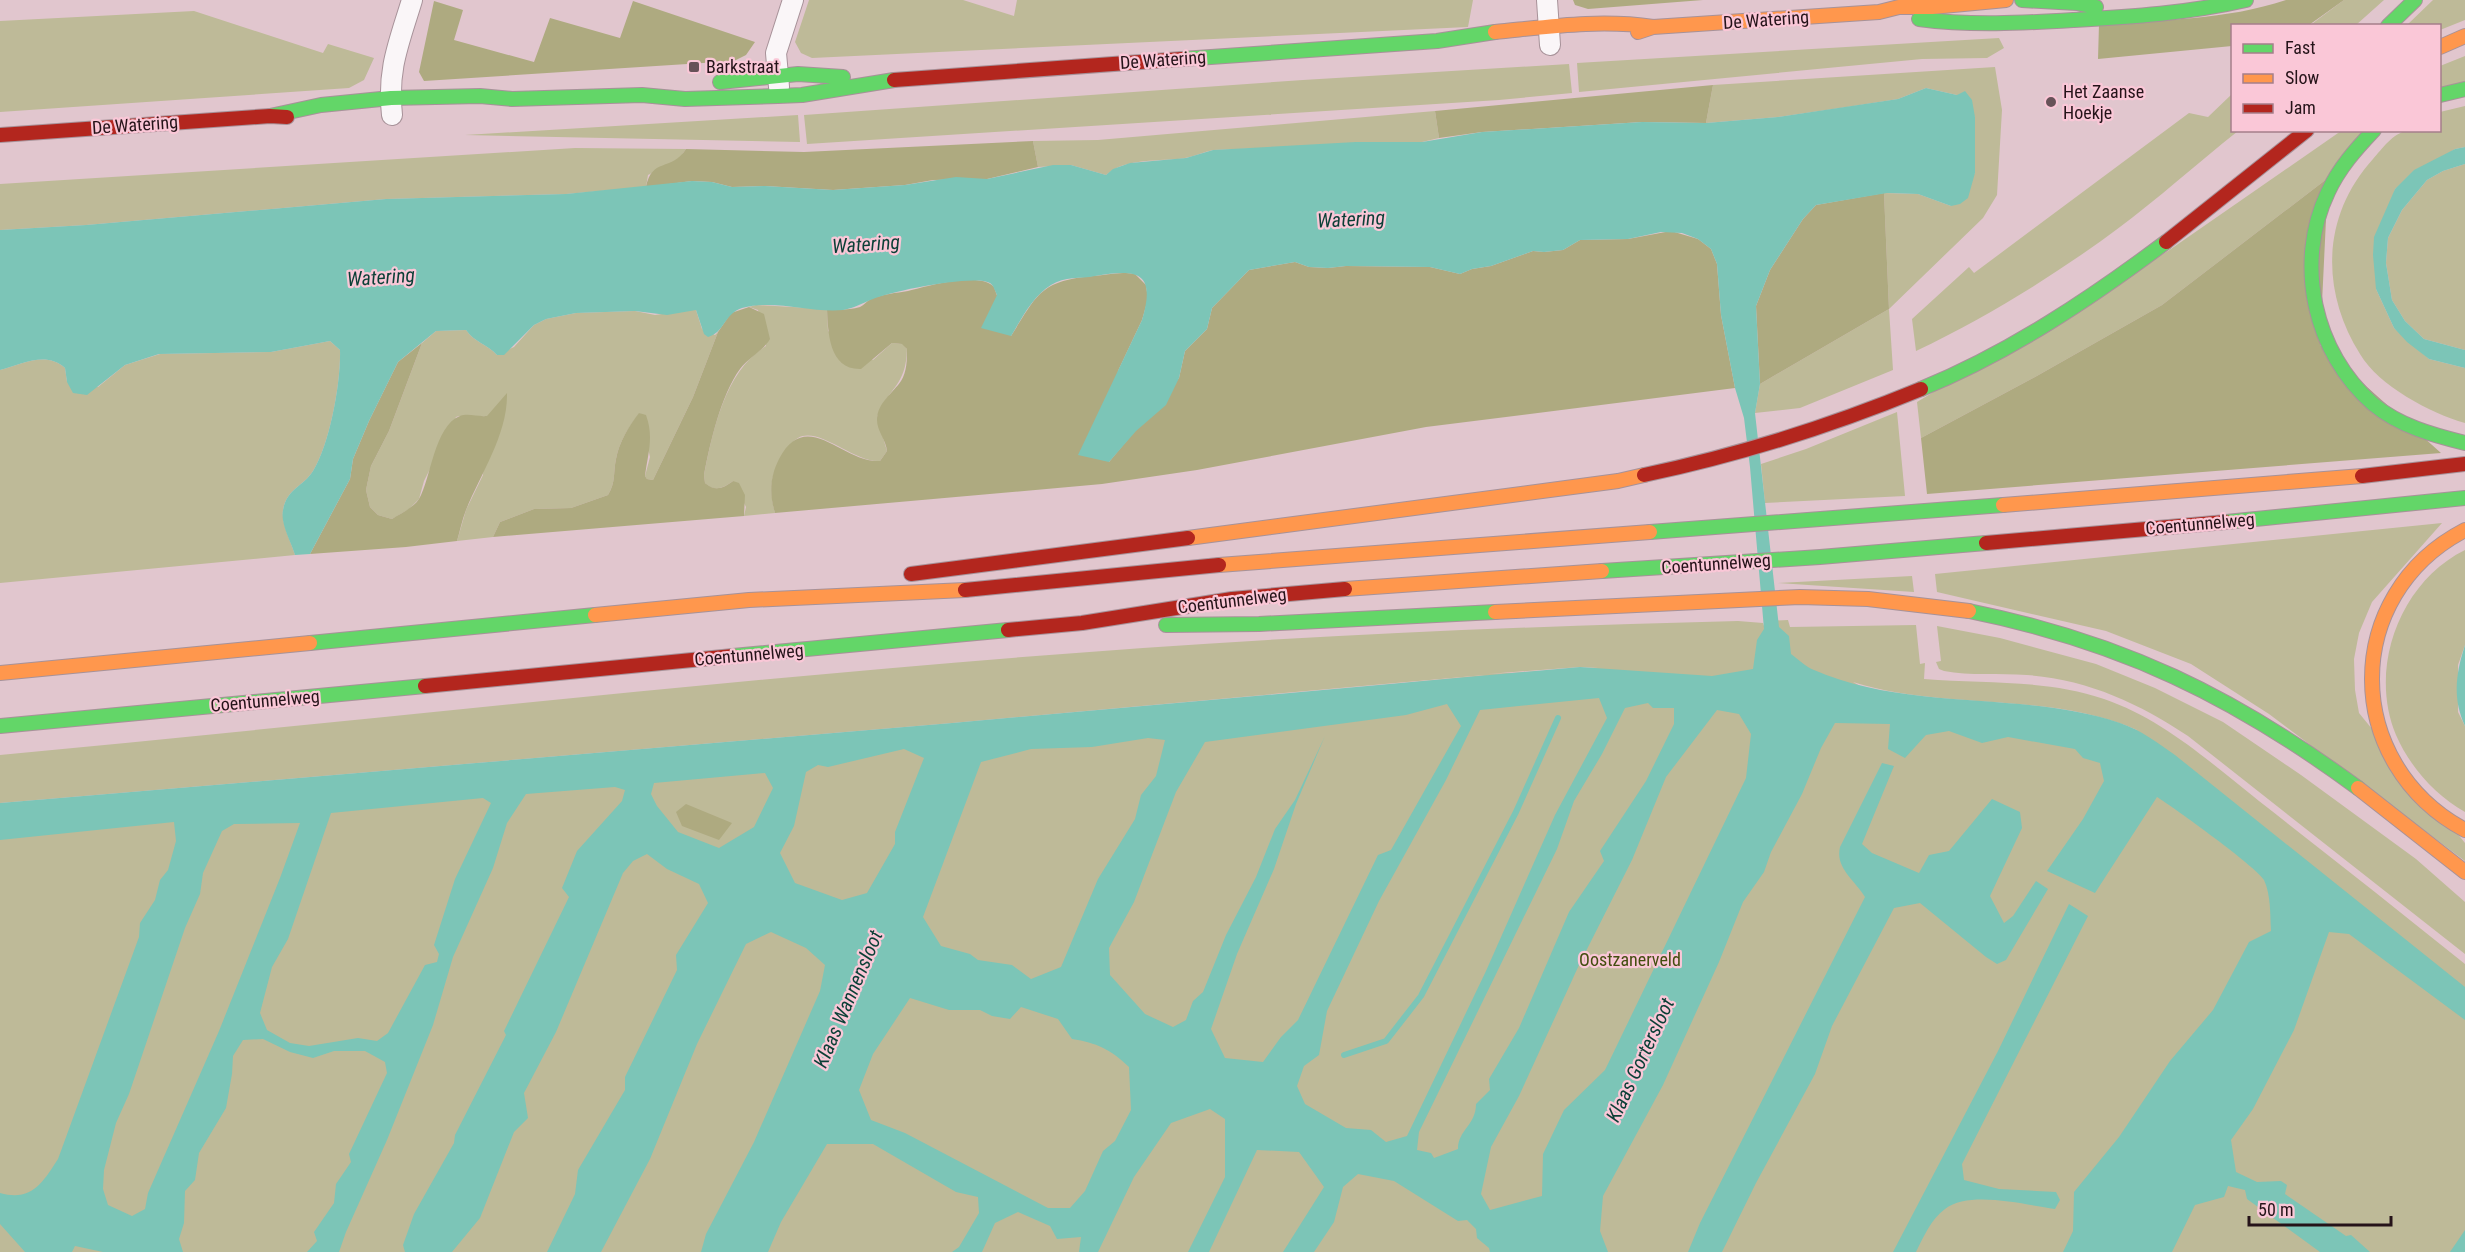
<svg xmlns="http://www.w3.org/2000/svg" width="2465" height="1252" viewBox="0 0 2465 1252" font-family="'Roboto Condensed',sans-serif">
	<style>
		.green { fill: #beba98; fill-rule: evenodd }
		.forest { fill: #aeaa80 }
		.water { fill: #7cc5b7; fill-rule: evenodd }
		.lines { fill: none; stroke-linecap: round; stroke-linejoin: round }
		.stream { stroke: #7cc5b7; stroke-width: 6 }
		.street-casing { stroke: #a79299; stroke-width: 22 }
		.fast-casing { stroke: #a79299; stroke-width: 16 }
		.slow-casing { stroke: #a79299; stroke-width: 16 }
		.jam-casing { stroke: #a79299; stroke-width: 16 }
		.street { stroke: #faf6f8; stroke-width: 20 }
		.fast { stroke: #63d668; stroke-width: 14 }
		.slow { stroke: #ff974d; stroke-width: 14 }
		.jam { stroke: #b3261e; stroke-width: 14 }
		.poi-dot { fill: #675258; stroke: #fac7d7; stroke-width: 2 }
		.labels { text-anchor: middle; stroke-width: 4.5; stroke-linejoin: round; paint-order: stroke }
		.street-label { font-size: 18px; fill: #251319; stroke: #fac7d7 }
		.poi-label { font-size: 18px; fill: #251319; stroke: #fac7d7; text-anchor: start }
		.park-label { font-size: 18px; fill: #434d0f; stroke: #fac7d7 }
		.water-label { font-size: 20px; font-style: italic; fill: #0a3f36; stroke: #fac7d7 }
	</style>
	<rect width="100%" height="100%" fill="#e1c6ce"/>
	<!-- green -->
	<path class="green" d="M809,0H963L1014,16L1017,0H1473L1468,27L812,58L801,53L795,42Z
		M2344,0H2384L2356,25L2309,26Z
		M2433,0H2465V20L2440,30V26H2406Z
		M194,11L323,53L328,44L374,58L364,80L349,88L0,112V21Z
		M1999,38L2004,48L1987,58L1922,59L1579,92L1577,63Z
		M2465,56V82L2440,88V66Z
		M1569,64L1572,93L1499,100L807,144L804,115L1303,80Z
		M1995,67L2002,110L1997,195L1983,218L1889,309L1893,370L1800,408L1755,413L1760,384L1889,309L1884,193L1918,194L1951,206L1975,173V117L1957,95L1926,88L1898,99L1847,107L1778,117L1706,123L1713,85Z
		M2232,94V130L2238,131L2223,143C2183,176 2143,211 2101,241C2042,283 1981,320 1916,351L1912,319L1969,267L1974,273L2189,113L2208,117Z
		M2465,106V147L2455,149L2395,189L2376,289L2394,328L2429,359L2465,368V423C2430,413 2379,386 2360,354C2320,290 2322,215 2373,159C2382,149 2393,133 2407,131C2417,129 2429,131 2440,130V112Z
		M1435,111L1439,138L1422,142L1213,150C1204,152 1195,156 1185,158C1160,162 1126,157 1106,175L1071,165L1038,167L1033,141L1098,140Z
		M798,115L800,142L465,135Z
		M2341,131H2363L2328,178L2162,305L2035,377L1921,438L1917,402L2168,251Z
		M575,148L686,149L679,159L648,175L646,187L566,194L386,199L86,225L0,230V184Z
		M2465,164V350L2424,339L2405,321L2392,300L2386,263L2388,238L2402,210L2427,180L2443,171Z
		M756,305L827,309L828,331L873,360L892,343L903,344L907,349C906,387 889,386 877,417L887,451L880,461C854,463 819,426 798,438C791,442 785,454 781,460C769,476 770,494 775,513L744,516L746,507L733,481C724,488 714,492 705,483L704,475C713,430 725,371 766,346L758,310L749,307Z
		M690,310H696L702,329L715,335L718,332L693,397L653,480L647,479L645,476L650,457L640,413C629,426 619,442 616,459C613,473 616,482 608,495L571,508L534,509L500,522L493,537L457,541L466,510L483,475L487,416C476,418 467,414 456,417L424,481L419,499L409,509L392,519L378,515L370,507L366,490L371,466L389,431L422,343L436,331L466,330C474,342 487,344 497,355L514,347L534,325L546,319L576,313L635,311L655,315Z
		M330,341L340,350C341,381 330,444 313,471C303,487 287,488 283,510C281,523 291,542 295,555L0,583V370C23,364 46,351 65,368L67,382L98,387L125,365L160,354L271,352Z
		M1897,412L1905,496L1765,503L1761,464L1806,449Z
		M2442,523L2372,602L2359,633L2354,659L2355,690L2359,713L2465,843V861L2269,714L2191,664L2106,631L1937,592L1935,574Z
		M2465,550V645L2458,665V712L2465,726V812C2435,795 2410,767 2396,735C2368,668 2400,582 2465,550Z
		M1912,576L1914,592L1778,583Z
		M1788,620L1790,627L1916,625L1920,664L1925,663L1924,679C1985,684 2046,679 2104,699C2163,719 2211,763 2259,801C2328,855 2397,909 2465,964V1252H0V823L1485,675L952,723L0,803V755C381,719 761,675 1143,648C1341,634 1539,626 1738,621L1763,623L1764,626L1765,621ZM1580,667L1598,668L1488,674ZM1853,682C1945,711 2047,691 2137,730L1867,690Z
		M1937,626L2000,638L2096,664L2155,688L2223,722L2301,775L2416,859L2465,902V954L2188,736C2139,703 2086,679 2027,675C1999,673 1970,676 1944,671L1939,669L1936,662L1941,661Z"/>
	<!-- forest -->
	<path class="forest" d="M1573,0H1703L1588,9L1575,5Z
		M2286,0H2344L2309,25L2232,26V46L2098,59L2099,24C2162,20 2226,20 2286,0Z
		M434,1L463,10L454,40L534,62L550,18L620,38L633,1L755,42L746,55L734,61L424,81L419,72Z
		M1713,85L1706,123L1642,122L1482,132L1439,138L1435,111Z
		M1033,141L1038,167L987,179L933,180L905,185L833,190L765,186L732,187L712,182L692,181L646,187C652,157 671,172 686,149L804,152Z
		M2328,178L2320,345L2441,453L1927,494L1921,438L2035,377L2162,305Z
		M1884,193L1889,309L1760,384L1756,306L1770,270L1803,219L1816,205Z
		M1671,231L1698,239L1711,249L1717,264L1721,315L1735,388L1426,427L1197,470L1102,484L775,513C769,493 770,477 779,459C807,406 843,464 880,461L887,451C886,440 877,431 877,420C877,403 893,393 901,381C907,372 907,359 907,349L902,344L892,343L861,369C829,370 828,333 827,309C837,310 850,310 860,307C864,305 867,301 871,299C883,294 896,293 908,291C929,286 978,271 994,287L1011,336C1038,294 1040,281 1093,276C1108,275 1119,271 1135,274L1146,285L1148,299L1142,320L1118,371L1109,462L1179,378L1185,351L1207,329L1212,308L1249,270L1295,262L1309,267L1328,268L1346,266L1430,267L1460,274L1472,269L1491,266L1533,251L1544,252L1563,250L1580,240L1628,239Z
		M749,307L764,314L770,339C763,351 749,357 740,369C721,395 710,443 704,475L705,483C715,492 724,488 733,481L739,483L745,495L744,516L493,537L500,522L534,509L571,508L608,495C616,482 613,473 616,459C619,442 629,426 639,413L646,415C654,437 648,453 645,476L647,479L653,480L693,397L718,332L731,313Z
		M422,343L389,431L371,466L366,490L370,507L378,515L392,519C401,513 413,508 419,499C431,479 434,426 460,416C468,413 478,417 487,416L507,393C508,434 481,473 466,510C462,520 460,531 457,541L406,547L310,554L350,479L353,459L369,421L398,362Z
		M686,804L732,823L719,840L682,826L676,812Z"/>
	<!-- water -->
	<path class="water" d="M1926,88L1957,95L1965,91L1972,100L1975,117V173L1968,198L1960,204L1951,206L1918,194L1887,193L1816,205L1803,219L1770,270L1756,306L1760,384L1755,413L1779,627L1789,636L1791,654C1798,659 1806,667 1814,670C1910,712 2021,690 2120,723C2141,730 2158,743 2175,755L2465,987V1020L2349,934L2329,932L2294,1030L2253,1109L2231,1140L2236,1172L2257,1182L2281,1181L2287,1185L2285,1194L2346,1236L2351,1235L2370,1252H2320L2247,1199L2245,1190L2228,1186L2224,1197L2195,1205L2172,1252H2063L2073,1231L2074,1192L2119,1137L2170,1061L2213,1010L2249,942L2271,931C2270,914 2271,895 2264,880C2258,868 2173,807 2157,797L2095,893L2047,871L2083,819L2104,781L2100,763L2083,758L2075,749L2008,737L1982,743L1949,731L1926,735L1905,758L1888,749L1890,724L1835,723L1821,748L1802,794L1771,852L1764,872L1743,902L1719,962L1663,1085L1603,1196L1600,1231L1608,1252H1490L1489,1248L1477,1238L1476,1229L1467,1220L1458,1221L1394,1181L1358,1174L1343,1187L1334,1222L1314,1252H1283L1324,1187L1299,1152L1257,1150L1209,1252H1188L1225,1177V1119L1210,1109L1171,1123L1134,1177L1098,1252H1079L1081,1237L1057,1239L1050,1226L1018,1212L995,1223L982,1252H952L959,1247L979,1213L978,1197L956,1192L873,1144H827L781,1222L768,1252H701L706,1234L754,1142L820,991L825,965L806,948L771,932L746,944L697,1044L650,1159L601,1252H547L575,1194L578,1170L625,1090V1077L677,970L676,955L708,903L699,884L667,869L647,854L633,861L623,873L556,1032L524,1093L528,1118L514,1132L480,1218L452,1252H405L403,1245L414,1214L454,1143L455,1135L506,1035L504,1031L569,897L562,888L577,851L622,801L625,790L615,787L526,794L507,823L493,868L453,957L433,1025L387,1140L346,1232L339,1252H307L317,1241L314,1232L334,1203L336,1184L351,1162L349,1154L387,1073L385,1062L365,1051H334L313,1058L290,1052L263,1039L243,1040L233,1056L232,1074L226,1108L199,1153L195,1180L185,1191L184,1223L179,1239L183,1252H103L75,1246L72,1252H25L0,1224V1193C32,1202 43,1182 58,1159L139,937L140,923L155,900L160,880L168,870L176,841L174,822L0,840V803L952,723L1580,667L1712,676L1753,669L1757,640L1764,629L1750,467L1744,418L1735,388L1721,315L1717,264L1711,249L1698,239L1682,233L1661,232L1628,239L1580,240L1563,250L1544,252L1533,251L1491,266L1472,269L1460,274L1430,267L1346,266L1328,268L1309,267L1295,262L1249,270L1212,308L1207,329L1185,351L1179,378L1166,405L1136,431L1109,462L1078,455L1142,320C1156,273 1139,268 1095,276C1080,279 1065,276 1051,285C1032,297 1022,318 1011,336L981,328L997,295C995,291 994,286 990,283C975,274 891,291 873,299C862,303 855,308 843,310C810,313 775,299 742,308C724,314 724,333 708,337L704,334L696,310L667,315L635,311L576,313L546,319L534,325L504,355H497C487,344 474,342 466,330L436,331L398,362L369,421L353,459L350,479L310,554L295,555C291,542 280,523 283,510C287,488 303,487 313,471C330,444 341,381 340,350L330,341L271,352L159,354L125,365L87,395L73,393L67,382L65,368C46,351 23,364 0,370V230L86,225L386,199L566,194L692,181L712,182L732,187L765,186L833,190L905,185L956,177L987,179L1053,165H1071L1106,175L1113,169L1130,163L1186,158L1213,150L1356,142H1422L1482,132L1642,122L1706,123L1778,117L1898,99ZM1599,698L1607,718L1555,815L1486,971L1407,1136L1386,1142L1371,1130L1346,1128L1305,1104L1297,1086L1304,1066L1319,1055L1327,1011L1379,901L1446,780L1480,710ZM1648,703L1653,708H1674V724L1646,781L1600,851L1604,861L1569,912L1519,1028L1489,1079L1490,1090L1476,1104C1476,1125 1458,1130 1458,1149L1434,1158L1431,1153L1417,1150L1419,1132L1557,849L1574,801L1602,754L1625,708ZM1447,704L1461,726L1391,850L1378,855L1298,1020L1281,1037L1263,1062L1225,1058L1211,1029L1237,954L1274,869L1296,804L1325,736L1295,800L1275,829L1256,877L1226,935L1203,992L1193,1001L1186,1020L1173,1027L1145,1014L1110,975L1109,948L1134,902L1176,792L1205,742L1406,715ZM1717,710L1739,714L1751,734L1746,778L1605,1070L1564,1110L1543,1154L1542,1196L1490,1210L1481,1194L1491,1147L1519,1096L1579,965L1632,860L1666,777ZM1148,738L1165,740L1156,776L1141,795L1135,819L1098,879L1061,967L1031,979L1012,965L978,960L970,954L941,946L923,917L981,762L1031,749L1092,747ZM904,749L924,758L895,832V844L867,893L842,900L795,883L780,853L794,826L806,772L818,765L828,767ZM765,773L773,788L754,827L719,848L678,832L657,806L651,794L654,783ZM483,798L491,803L455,879L434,945L439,954L437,962L425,965L388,1033L377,1041L358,1038L309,1046L290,1043L267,1030L260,1013L272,967L288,939L331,813ZM300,823L280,878L219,1031L148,1193L145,1209L132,1216L108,1205L103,1189L104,1170L116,1123L129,1094L185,928L200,894L203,873L222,831L234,824ZM910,998L949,1010H980L992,1016L1010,1019L1021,1007L1058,1019L1072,1039C1097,1043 1110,1049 1129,1067L1131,1110L1115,1141L1103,1151L1085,1191L1070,1208H1048L905,1133L871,1120L859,1090L873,1054Z
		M2465,147V164L2443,171L2427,180L2402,210L2388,238L2386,263L2392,300L2405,321L2424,339L2465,350V368L2429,359L2407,342L2394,328L2376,289L2373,255L2374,237L2395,189L2414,170L2455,149Z
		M2465,645V726C2452,698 2456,673 2465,645Z
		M1882,763L1894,766L1862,844L1872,853L1919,873L1929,855L1949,851L1992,799L2020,812L2022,828L1990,896L2004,923L2013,916L2036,881L2048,889L2006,960L1997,964L1986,957L1920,903L1894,908L1832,1026L1815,1074L1756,1183L1722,1252H1688L1700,1223L1865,897C1854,879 1835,868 1840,847Z
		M2069,904L2088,916L1962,1164L1964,1180L1999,1189L2056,1192L2060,1200L2055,1209C2025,1205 1970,1190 1945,1209C1931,1219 1923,1238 1916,1252H1893L1998,1051Z
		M2465,1230V1252H2450Z"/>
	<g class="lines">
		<!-- stream -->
		<path class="stream" d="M1344,1055L1386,1041L1421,996L1516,812L1558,718"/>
		<!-- street casing -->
		<g class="street-casing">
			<path id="street" d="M1547,0L1550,45
				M779,87L776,53L793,0
				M392,115C387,69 399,43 412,0"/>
		</g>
		<!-- fast casing -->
		<g class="fast-casing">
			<path id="fast" d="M2022,0L2077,3L2096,7
				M1919,19C1971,26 2022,23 2074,20C2132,17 2189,13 2246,0
				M2388,26L2415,0
				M1182,59L1437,41L1495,32
				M720,82L798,74L843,77
				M2440,95L2465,89
				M270,116L321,105L391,98L480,96L512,99L642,95L685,99L778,96L802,95L894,80
				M2374,130C2356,149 2339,168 2328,192C2294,263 2314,353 2373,404C2399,426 2433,435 2465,443
				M1921,389C2009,353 2090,299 2166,242
				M2226,522L2465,498
				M1650,532L2003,505
				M1602,571L1820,557L1986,543
				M1969,611C2122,642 2233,696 2358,788
				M1166,625L1259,624L1495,612
				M310,643L595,615
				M733,656L1008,630
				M0,726L425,686"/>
		</g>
		<!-- slow casing -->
		<g class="slow-casing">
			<path id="slow" d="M1495,32C1547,27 1600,19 1653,27
				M1638,32L1653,27L1879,12L1899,7H1932L2006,0
				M2440,47L2465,36
				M2003,505L2362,476
				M2465,530C2340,595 2342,764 2465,830
				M1188,538L1618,481L1644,475
				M1219,565L1650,532
				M1345,589L1602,571
				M1495,612L1800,597L1868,599L1969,611
				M595,615L749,600L965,590
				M0,673L310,643
				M2358,788L2465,872"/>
		</g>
		<!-- jam casing -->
		<g class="jam-casing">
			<path id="jam" d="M894,80L1182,59
				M0,135L270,116L287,117
				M2166,242L2307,130
				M1644,475C1739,455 1831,426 1921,389
				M2362,476L2465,464
				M1986,543L2226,522
				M911,574L1188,538
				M965,590L1219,565
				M1008,630L1082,623L1232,599L1345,589
				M425,686L733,656"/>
		</g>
		<!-- street -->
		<use href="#street" class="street"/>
		<!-- fast -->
		<use href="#fast" class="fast"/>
		<!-- slow -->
		<use href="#slow" class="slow"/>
		<!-- jam -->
		<use href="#jam" class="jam"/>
	</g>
	<!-- markers -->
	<g class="poi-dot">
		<rect x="688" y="61" width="12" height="12" rx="3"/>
		<circle cx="2051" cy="102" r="6"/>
	</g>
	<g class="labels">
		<!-- street labels -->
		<g class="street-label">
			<text transform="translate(1766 20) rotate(-4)" y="6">De Watering</text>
			<text transform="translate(1163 60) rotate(-4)" y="6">De Watering</text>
			<text transform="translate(135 125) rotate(-4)" y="6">De Watering</text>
			<text transform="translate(2200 524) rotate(-5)" y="6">Coentunnelweg</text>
			<text transform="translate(1716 564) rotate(-4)" y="6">Coentunnelweg</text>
			<text transform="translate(1232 601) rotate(-7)" y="6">Coentunnelweg</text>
			<text transform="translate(749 655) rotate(-5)" y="6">Coentunnelweg</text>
			<text transform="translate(265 701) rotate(-5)" y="6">Coentunnelweg</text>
		</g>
		<!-- poi labels -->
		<g class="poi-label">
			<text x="706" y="73">Barkstraat</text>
			<text x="2063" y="98">Het Zaanse<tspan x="2063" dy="21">Hoekje</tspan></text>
		</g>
		<!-- park labels -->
		<g class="park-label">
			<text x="1630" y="966">Oostzanerveld</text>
		</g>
		<!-- water labels -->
		<g class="water-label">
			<text transform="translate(1351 219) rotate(-3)" y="7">Watering</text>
			<text transform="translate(866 244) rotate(-4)" y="7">Watering</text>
			<text transform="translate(381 277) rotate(-4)" y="7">Watering</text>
			<text transform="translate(848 999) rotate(-67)" y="7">Klaas Wannensloot</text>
			<text transform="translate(1640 1060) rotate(-65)" y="7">Klaas Gortersloot</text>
		</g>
	</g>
	<!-- legend -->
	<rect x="2231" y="24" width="210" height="108" fill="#fac7d7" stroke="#a57f8b" stroke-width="1.5"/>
	<rect x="2243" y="44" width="30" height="9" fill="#63d668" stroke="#a57f8b" stroke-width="1.5"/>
	<text x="2285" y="54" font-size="18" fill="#251319">Fast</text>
	<rect x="2243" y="74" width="30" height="9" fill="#ff974d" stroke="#a57f8b" stroke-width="1.5"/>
	<text x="2285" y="84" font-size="18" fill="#251319">Slow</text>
	<rect x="2243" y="104" width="30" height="9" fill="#b3261e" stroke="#a57f8b" stroke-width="1.5"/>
	<text x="2285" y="114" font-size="18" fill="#251319">Jam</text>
	<!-- scale -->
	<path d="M2249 1216v9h142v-9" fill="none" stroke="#251319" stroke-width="3"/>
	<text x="2258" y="1216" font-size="18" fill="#251319" stroke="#fac7d7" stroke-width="4.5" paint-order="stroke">50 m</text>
</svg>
